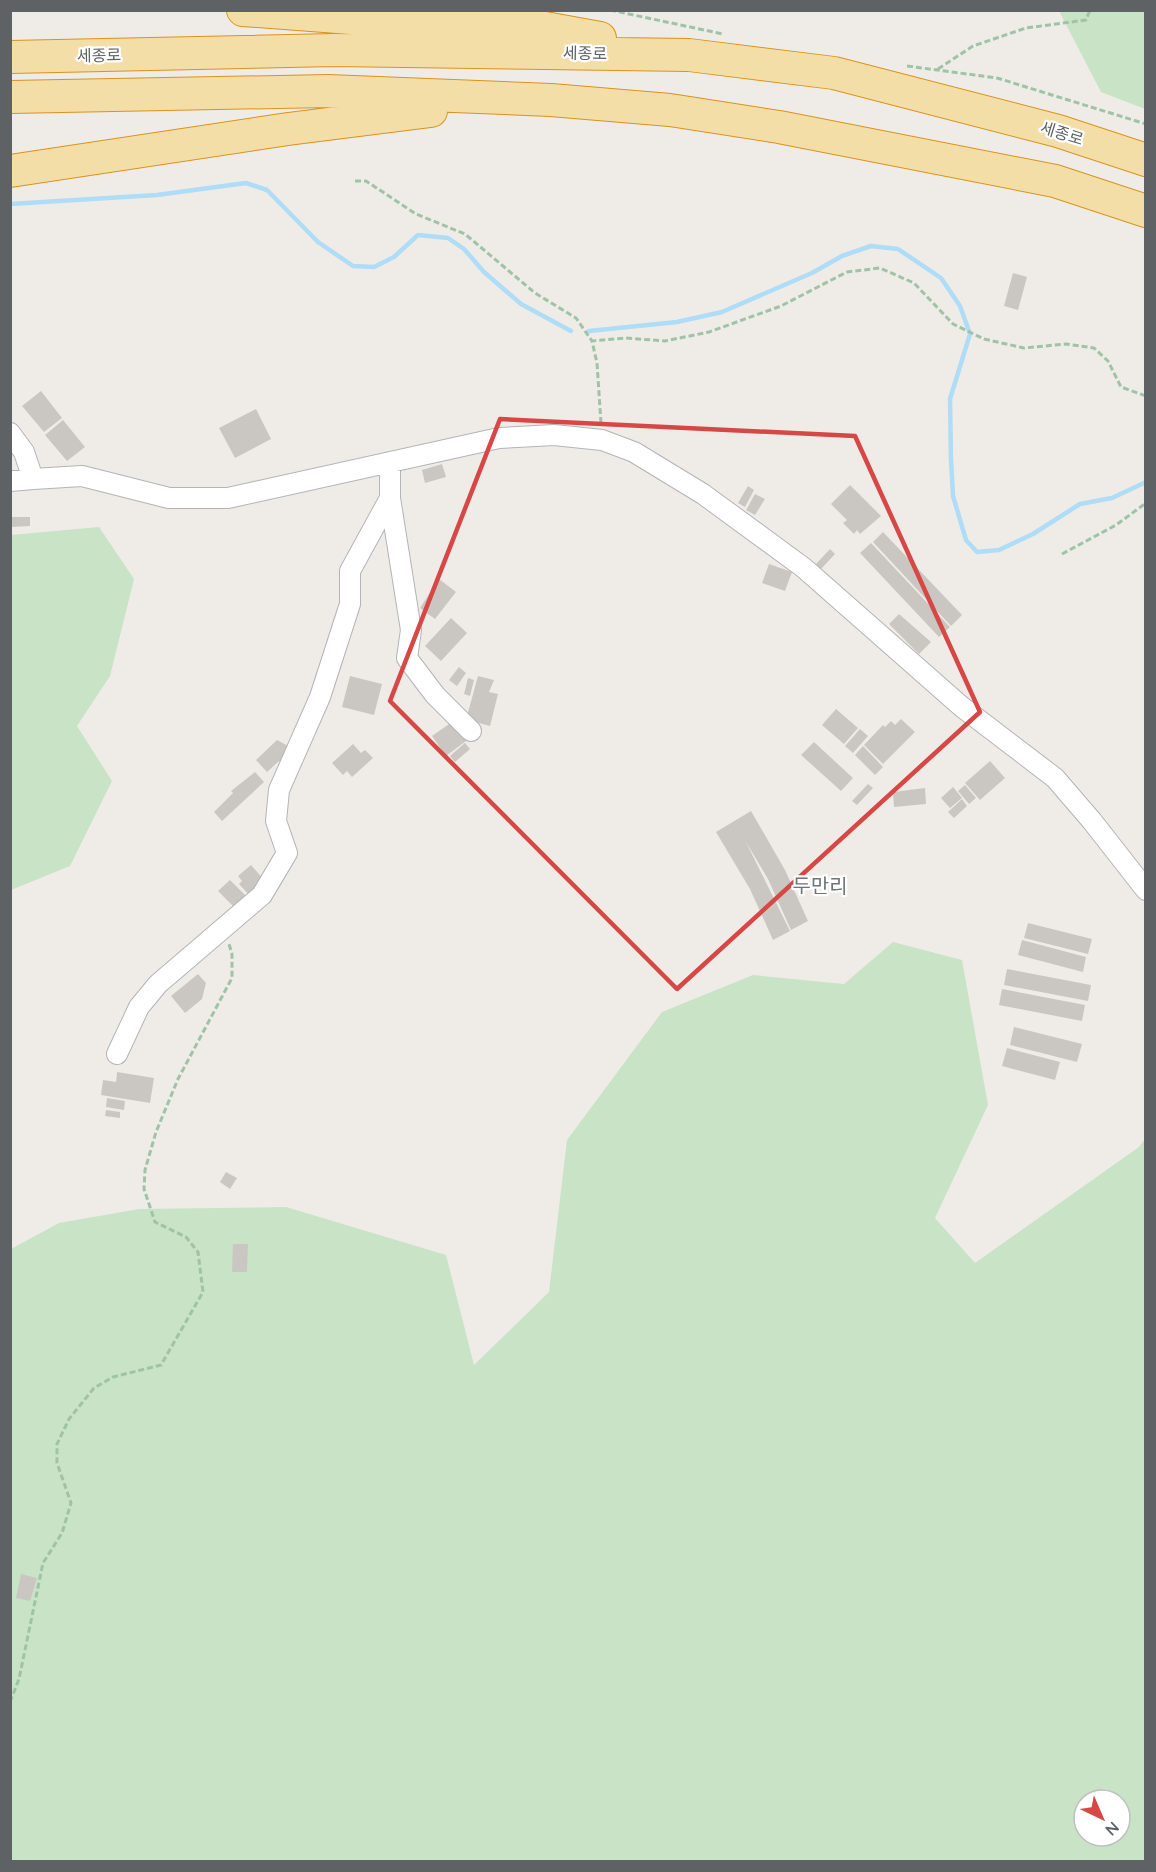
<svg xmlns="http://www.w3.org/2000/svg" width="1156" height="1872" viewBox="0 0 1156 1872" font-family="Quicksand,'Noto Sans KR',sans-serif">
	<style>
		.green { fill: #c8e3c6; fill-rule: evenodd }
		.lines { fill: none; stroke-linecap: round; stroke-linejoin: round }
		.stream { stroke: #afdcf6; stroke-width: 4.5 }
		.building { fill: #cac7c3 }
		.minor-casing { stroke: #b2b4b7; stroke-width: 22 }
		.trunk-casing { stroke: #dc921a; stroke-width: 34 }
		.path { stroke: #a0c3a8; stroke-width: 3; stroke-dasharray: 6 3; stroke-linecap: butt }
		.minor { stroke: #fff; stroke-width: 20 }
		.trunk { stroke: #f4dea8; stroke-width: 32 }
		.marked { fill: none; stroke: #d64745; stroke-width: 4.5; stroke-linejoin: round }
		.labels { text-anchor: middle; stroke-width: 4.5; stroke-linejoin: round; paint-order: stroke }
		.street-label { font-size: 16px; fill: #5e6265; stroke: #fff }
		.quarter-label { font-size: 20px; fill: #6f7477; stroke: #fff }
	</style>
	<rect width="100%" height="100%" fill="#efece7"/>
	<!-- green -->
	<path class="green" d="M1059,11H1145V109L1101,92Z
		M99,527L134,579L110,676L77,726L112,781L70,866L11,890V535Z
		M893,942L962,960L988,1105L935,1218L975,1263L1139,1147L1145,1139V1861L11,1862V1249L59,1223L139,1209L286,1207L446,1255L474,1365L549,1292L567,1140L662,1012L753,975L844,984ZM1084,1800H1120V1836H1084Z"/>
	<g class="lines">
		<!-- stream -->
		<path class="stream" d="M10,204L157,195L246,183L267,190L318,242L353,266L374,267L394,257L418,235L448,238L464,249L484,272L521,304L571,331
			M589,331L677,322L722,312L812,273L842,256L871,246L898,249L941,278L960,306L970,334L950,399L951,459L953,496L966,540L977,552L999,550L1033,534L1080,504L1112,498L1146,482"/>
	</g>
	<!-- building -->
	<path class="building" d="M1013,273L1027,277L1018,310L1004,306Z
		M41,391L62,418L44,432L22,406Z
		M256,409L271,439L235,458L219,428Z
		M63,420L85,447L67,461L45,435Z
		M442,464L446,477L425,483L422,470Z
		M850,485L881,516L860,534L857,530L854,534L843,523L847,520L831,504Z
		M748,486L754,490L745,507L738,503Z
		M755,494L765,499L755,515L746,510Z
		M11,517H30V526L11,527Z
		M883,532L962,615L951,626L873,542Z
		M871,543L950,627L939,637L860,553Z
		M830,549L835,554L821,569L816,564Z
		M769,564L792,572L785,591L762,583Z
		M439,579L456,592L435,619L420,608Z
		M899,614L931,642L919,654L889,624Z
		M451,618L467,633L441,661L425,646Z
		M459,667L466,673L457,686L449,680Z
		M350,676L382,684L374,715L342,707Z
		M478,676L494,680L489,692L498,694L490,726L471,721L472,718L467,716Z
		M468,678L474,680L470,696L464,694Z
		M836,709L858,728L844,744L822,725Z
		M901,719L915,732L883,764L864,745L883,725L885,727L891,721L895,725Z
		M452,722L466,741L446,756L432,736Z
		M860,729L868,736L853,753L845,746Z
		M277,740L292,748L284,763L279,761L267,772L256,760Z
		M814,742L853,778L841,791L801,755Z
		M465,743L470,749L455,762L450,756Z
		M353,744L361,753L365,750L373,758L352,777L347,771L343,775L332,763Z
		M863,746L883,767L875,775L855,755Z
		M990,761L1005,778L980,800L965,783Z
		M255,772L264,782L222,821L214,812L233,793L231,791Z
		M868,784L873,788L857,805L852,801Z
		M965,785L976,798L969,804L958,791Z
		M953,787L962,798L950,808L941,798Z
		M925,788L926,804L894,807L893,792Z
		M962,799L967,806L954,818L948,812Z
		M751,811L785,870L808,921L791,930L768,879L746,842L790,931L773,940L750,889L716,832Z
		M251,865L267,883L250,896L239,884L242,881L238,876Z
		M230,880L247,897L235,908L218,891Z
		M1028,923L1092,939L1088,954L1024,938Z
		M1022,940L1086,957L1083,972L1018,955Z
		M1007,969L1091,985L1088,1001L1004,985Z
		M198,974L206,983L202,999L185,1013L171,996Z
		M1002,989L1085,1005L1082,1021L999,1005Z
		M1014,1027L1082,1044L1077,1062L1010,1045Z
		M1007,1048L1060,1062L1055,1080L1002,1066Z
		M117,1072L154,1078L150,1103L101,1095L103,1080L116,1082Z
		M107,1098L125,1101L124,1110L106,1107Z
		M106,1110L120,1112V1118L105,1116Z
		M226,1172L237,1178L230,1189L220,1182Z
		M233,1244H248L247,1272H232Z
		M21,1574L37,1578L30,1601L16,1598Z"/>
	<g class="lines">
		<!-- minor casing -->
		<g class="minor-casing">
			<path id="minor" d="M10,433L24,452L33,479L82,476L169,498H228L499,438L554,435L602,440L634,452L703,494L804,568L962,707L1055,778L1092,821L1146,890
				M390,462V498L411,630L407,658L435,695L471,731
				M10,481L33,479
				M117,1054L139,1007L158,984L262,895L287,853L276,821L279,790L320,697L350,604V571L390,498"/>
		</g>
		<!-- trunk casing -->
		<g class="trunk-casing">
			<path id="trunk" d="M243,10L377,20L534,26L600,38
				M10,57L334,50L689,55L834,73L1058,131L1146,160
				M10,97L328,91L551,100L670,110L779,127L1055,181L1146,211
				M10,171L288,129L431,111"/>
		</g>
		<!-- path -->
		<path class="path" d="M610,10L723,34
			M907,66L997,78L1146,124
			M938,69L973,46L1026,28L1086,20L1090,10
			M355,181H366L416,214L465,234L535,293L576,318L592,341
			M601,423L597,363L592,341L626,338L665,341L709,332L781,306L847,272L880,268L914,283L953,324L984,339L1024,348L1066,344L1094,348L1108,361L1121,387L1146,396
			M1062,554L1116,525L1146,503
			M10,1702L19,1679L43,1563L62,1533L71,1503L57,1463V1444L69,1419L94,1388L113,1377L161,1365L203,1292L198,1252L186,1237L155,1222L144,1189L145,1170L156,1132L178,1079L232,978V954L229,944"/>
		<!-- minor -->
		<use href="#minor" class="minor"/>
		<!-- trunk -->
		<use href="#trunk" class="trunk"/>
	</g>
	<!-- marked area -->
	<path class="marked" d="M500,419L855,436L980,712L677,989L390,701Z"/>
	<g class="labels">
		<!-- street labels -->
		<g class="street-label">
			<text transform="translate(585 53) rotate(1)" y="6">세종로</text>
			<text transform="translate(99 55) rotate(-1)" y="6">세종로</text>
			<text transform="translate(1062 133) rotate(17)" y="6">세종로</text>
		</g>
		<!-- quarter labels -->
		<g class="quarter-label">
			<text x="820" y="893">두만리</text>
		</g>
	</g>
	<!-- border -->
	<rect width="1156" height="1872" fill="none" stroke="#5e6265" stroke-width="24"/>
	<!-- north arrow -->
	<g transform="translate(1102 1818) rotate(136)"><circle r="28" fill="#ffffff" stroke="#bfc0c1" stroke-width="1.5"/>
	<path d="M0-4.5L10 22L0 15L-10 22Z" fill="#d64745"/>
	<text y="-9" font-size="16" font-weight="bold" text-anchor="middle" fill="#5e6265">N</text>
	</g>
</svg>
